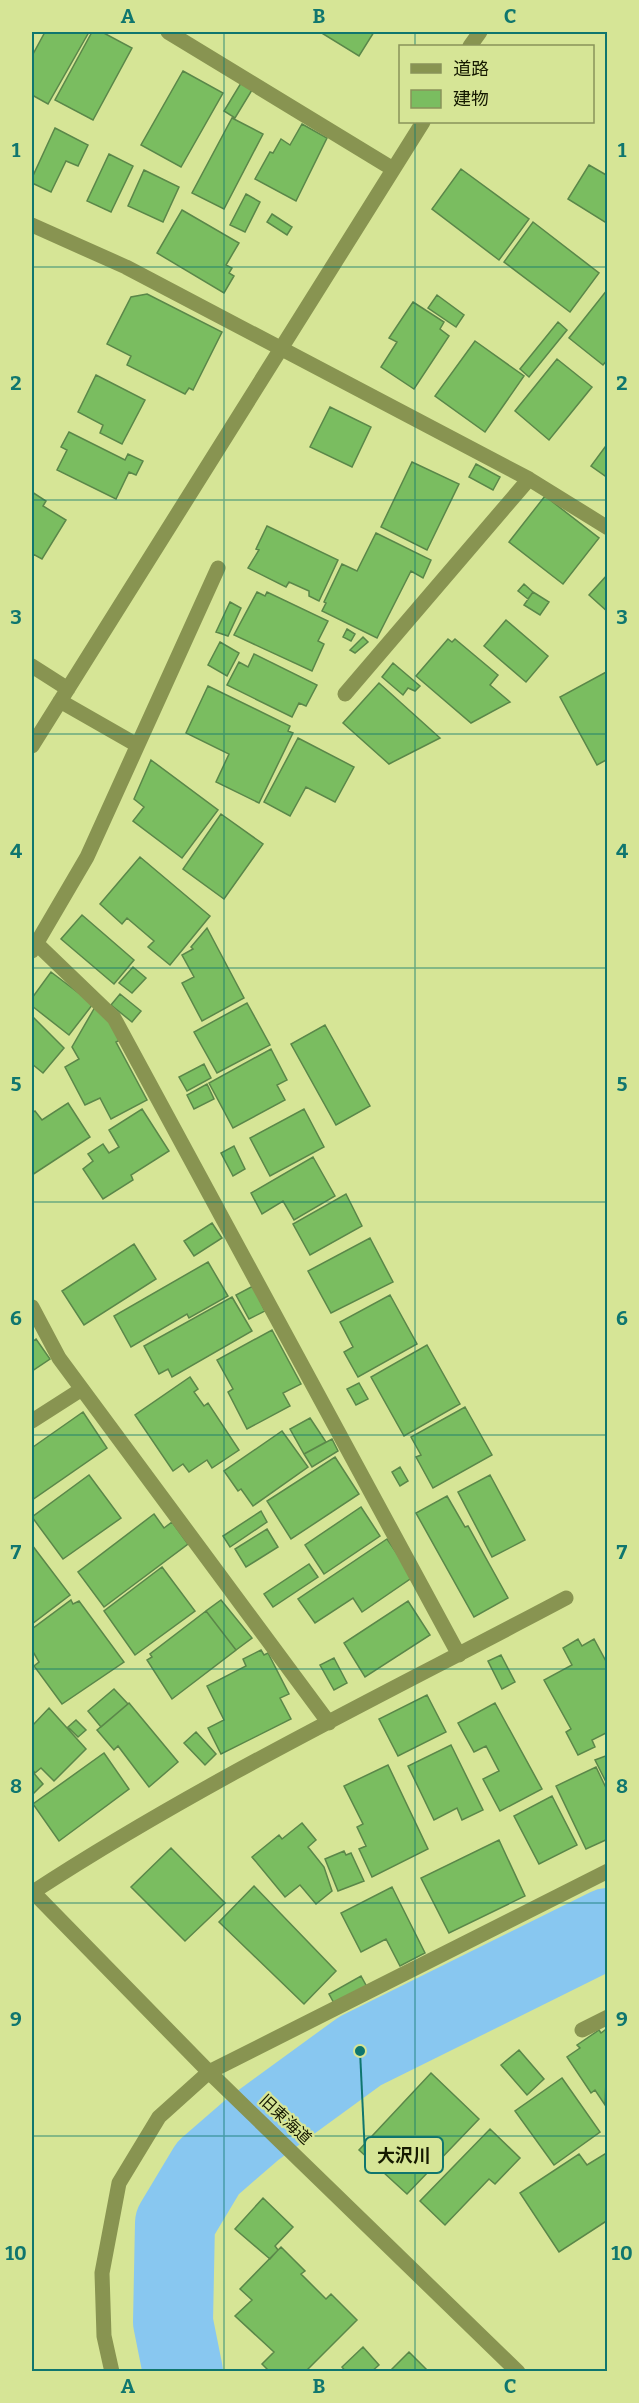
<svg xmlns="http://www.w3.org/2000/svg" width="639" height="2403" viewBox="0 0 639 2403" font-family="Bitter,'Noto Sans JP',serif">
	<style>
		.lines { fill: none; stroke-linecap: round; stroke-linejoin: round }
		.river { stroke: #88c7f0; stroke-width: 80 }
		.building { fill: #7abd60; stroke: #5a8749; stroke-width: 1.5 }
		.minor { stroke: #889451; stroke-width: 15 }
		.grid { fill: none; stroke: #0f766e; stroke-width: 1.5; stroke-opacity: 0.55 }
		.labels { text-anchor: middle; stroke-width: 4.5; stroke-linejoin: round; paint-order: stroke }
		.street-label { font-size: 16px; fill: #151900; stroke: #d6e596 }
		.leader { fill: none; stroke: #0f766e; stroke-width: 2 }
		.callout-dot { fill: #0f766e; stroke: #d6e596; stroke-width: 2 }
		.callout { fill: #d6e596; stroke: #0f766e; stroke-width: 2 }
		.callout-label { font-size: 18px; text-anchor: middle; font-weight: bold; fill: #151900 }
		.neatline { fill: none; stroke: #0f766e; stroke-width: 2 }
		.grid-label { font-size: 20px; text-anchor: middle; font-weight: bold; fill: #0f766e }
	</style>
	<rect width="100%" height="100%" fill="#d6e596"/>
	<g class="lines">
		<!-- river -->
		<path class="river" d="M183,2372L173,2322L175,2223L208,2168L253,2129L360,2051L608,1928"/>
	</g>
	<!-- building -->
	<path class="building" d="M45,32H89L48,104L32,95V56Z
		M92,32H102L132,48L93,120L55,100Z
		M320,32H374L359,56Z
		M183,71L223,93L181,167L141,145Z
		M241,83L252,90L235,118L224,111Z
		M232,118L263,134L224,209L192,193Z
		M302,124L327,138L296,201L255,179L270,152L273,153L281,139L290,145Z
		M55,128L88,145L78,166L66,161L51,192L32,183V178Z
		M109,154L133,166L111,212L87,201Z
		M589,165L608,176V224L568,199Z
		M461,169L529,219L499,260L432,209Z
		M144,170L179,187L163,222L128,206Z
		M246,194L260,202L245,232L230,225Z
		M182,210L239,243L226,265L232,268L229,273L234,276L224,293L157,253Z
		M272,214L292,227L287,235L267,222Z
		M533,222L599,273L570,312L504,262Z
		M607,290L608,359L603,365L569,338Z
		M147,294L222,332L193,390L189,388L185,394L127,365L131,356L107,344L131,297Z
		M437,295L464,315L456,327L428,308Z
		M413,302L444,322L440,329L449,336L414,389L381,367L397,342L389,338Z
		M558,322L567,330L529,377L520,369Z
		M475,341L524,376L485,432L435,396Z
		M557,359L592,387L549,440L515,411Z
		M96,375L145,400L122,444L100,433L103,425L78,412Z
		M330,407L371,427L352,467L310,447Z
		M69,432L125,460L128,454L143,461L136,475L129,472L116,499L57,470L67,450L61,447Z
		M608,443V478L591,466Z
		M412,462L459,484L427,550L381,527Z
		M476,464L500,477L493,490L469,477Z
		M32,492L46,501L43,506L66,520L42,559L33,554L32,557Z
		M545,496L599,538L563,584L509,542Z
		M267,526L338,560L319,601L309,596V591L289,582L286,587L248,568L259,550L256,549Z
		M376,533L431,560L423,578L411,571L377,638L322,611L326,603L324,602L342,564L357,571Z
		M608,574V612L589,595Z
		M524,584L533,592L528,599L518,591Z
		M257,592L265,596L267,592L328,621L318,641L324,644L312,671L234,635Z
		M533,592L549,602L540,615L524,605Z
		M230,602L241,608L228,636L216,632Z
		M506,620L548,656L526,682L484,646Z
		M347,629L355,634L351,641L343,637Z
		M363,637L368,642L355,653L350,650Z
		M448,639L452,642L455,639L498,675L490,685L510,702L471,723L416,676Z
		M220,642L239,653L227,676L208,665Z
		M254,654L317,685L306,706L299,703L292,717L227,685L239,662L248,667Z
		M393,663L420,686L415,691L408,688L403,695L382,677Z
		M608,671V759L597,765L560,697Z
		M379,683L440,738L389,764L343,723Z
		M208,686L290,726L288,731L293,733L259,803L216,782L229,754L186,733Z
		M298,738L354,767L335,802L306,787L290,816L264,802Z
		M151,760L218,810L182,858L133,821L144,807L134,799Z
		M221,814L263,844L224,899L183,869Z
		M140,857L210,916L170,965L148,947L154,941L127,918L122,924L100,904Z
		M82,915L134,960L114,984L61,939Z
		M207,928L244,998L202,1021L182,983L194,977L182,955L193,949L191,947Z
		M133,967L146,978L132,993L119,983Z
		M51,972L93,1004L69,1035L32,1006V998Z
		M120,994L141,1011L132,1022L111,1005Z
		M247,1003L270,1045L217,1073L194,1032Z
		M95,1007L106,1015L120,1040L116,1042L147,1100L111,1119L100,1098L85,1105L65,1067L79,1059L72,1047Z
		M32,1016L64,1048L43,1073L32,1064Z
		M325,1025L370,1106L336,1125L291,1044Z
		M271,1049L287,1080L277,1085L285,1100L233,1128L209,1083Z
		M204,1064L211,1078L187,1091L179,1077Z
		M207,1084L214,1099L194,1109L187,1095Z
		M68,1103L90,1137L32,1175V1113L35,1111L42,1120Z
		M142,1109L169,1151L131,1175L133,1180L103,1199L83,1169L93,1161L88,1154L103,1144L109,1153L119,1147L109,1130Z
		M304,1109L324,1147L270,1176L250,1138Z
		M234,1146L245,1169L233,1176L221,1153Z
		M313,1157L335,1196L294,1220L283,1201L262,1214L251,1193Z
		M346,1194L362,1226L310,1255L293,1224Z
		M212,1223L222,1238L194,1256L184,1241Z
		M370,1238L393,1282L331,1313L308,1271Z
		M134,1244L156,1279L84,1325L62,1291Z
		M208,1262L228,1296L189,1318L187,1314L131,1347L114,1316Z
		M253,1286L265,1311L249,1319L236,1295Z
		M390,1295L417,1344L358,1377L344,1352L353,1347L340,1322Z
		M232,1297L252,1331L172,1377L168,1369L159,1374L144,1346Z
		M272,1330L301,1384L283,1393L290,1406L247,1429L228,1392L233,1389L217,1360Z
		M36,1339L50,1359L32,1371V1342Z
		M427,1345L460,1404L404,1436L371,1377Z
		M190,1377L198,1389L194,1392L204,1406L208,1403L239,1450L212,1468L207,1460L189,1472L183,1464L173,1471L135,1415Z
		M359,1383L368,1399L356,1405L347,1389Z
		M465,1407L492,1455L433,1488L416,1457L421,1455L411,1437Z
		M83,1412L107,1448L32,1500V1445L33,1447Z
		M310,1418L326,1442L304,1454L290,1429Z
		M282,1431L308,1467L253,1506L241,1489L238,1491L224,1471Z
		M332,1439L338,1451L312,1467L304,1454Z
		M335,1457L359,1494L291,1539L267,1501Z
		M400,1467L408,1481L400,1486L392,1472Z
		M89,1475L121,1518L63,1559L32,1517Z
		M490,1475L525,1540L492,1557L458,1492Z
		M447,1496L465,1527L468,1526L508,1598L474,1617L416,1513Z
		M361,1507L380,1536L324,1574L305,1545Z
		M261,1511L267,1522L230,1547L223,1536Z
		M154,1514L164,1528L172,1522L188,1544L104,1607L78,1572Z
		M267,1529L278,1547L246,1567L235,1549Z
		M387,1539L413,1577L362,1612L353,1598L315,1623L298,1599Z
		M32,1545L70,1595L32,1624Z
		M309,1564L318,1577L273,1607L264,1594Z
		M162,1567L195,1611L135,1655L104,1611Z
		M71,1600L73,1604L79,1601L124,1662L62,1704L34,1666L39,1662L32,1650V1629Z
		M221,1600L252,1638L236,1650L206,1611Z
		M408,1601L430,1635L365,1677L344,1643Z
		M206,1611L236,1650L172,1699L147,1660L152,1657L150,1654Z
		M578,1639L582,1646L594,1639L608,1665V1732L592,1740L595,1747L578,1755L566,1732L571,1729L544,1680L572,1665L563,1648Z
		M261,1650L264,1655L268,1653L289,1694L280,1698L291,1719L221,1754L208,1728L224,1720L207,1686L246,1666L243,1659Z
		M501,1655L515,1682L502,1689L488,1661Z
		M334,1658L347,1683L334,1690L320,1665Z
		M114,1689L128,1704L101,1727L88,1711Z
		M427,1695L446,1732L398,1756L379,1719Z
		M129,1703L178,1762L149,1787L118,1746L114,1750L97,1730Z
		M495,1703L542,1789L500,1811L483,1779L499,1771L486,1746L474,1752L458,1723Z
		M49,1708L86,1749L54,1781L41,1768L35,1773L32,1769V1726Z
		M76,1720L86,1730L78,1737L68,1727Z
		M196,1732L216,1754L205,1765L184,1743Z
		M451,1745L483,1810L462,1820L457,1808L434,1820L408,1766Z
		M104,1753L129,1789L59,1841L33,1804Z
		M608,1755V1786L595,1760Z
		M388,1765L428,1849L372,1877L359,1849L366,1846L357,1827L363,1824L344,1786Z
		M596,1767L608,1792V1839L586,1849L556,1786Z
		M32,1771L43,1784L32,1795Z
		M552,1796L577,1845L539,1864L514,1816Z
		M302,1823L316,1840L308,1847L324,1867L332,1891L316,1904L300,1885L285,1897L252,1857L279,1835L282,1839Z
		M499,1840L525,1896L449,1933L421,1878Z
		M171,1848L225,1903L185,1941L131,1887Z
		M344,1851L346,1855L351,1853L364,1881L338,1891L325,1859Z
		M254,1886L336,1971L304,2004L219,1922Z
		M392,1887L425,1953L400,1966L386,1939L361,1952L341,1913Z
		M361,1976L367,1987L335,2005L329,1994Z
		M599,2030L601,2033L605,2030L608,2033L605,2105L595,2090L591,2093L567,2057L580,2048L577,2045Z
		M519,2050L544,2079L527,2095L501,2065Z
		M431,2073L479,2119L407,2194L359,2150Z
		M562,2078L600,2132L554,2165L515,2111Z
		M490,2129L520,2158L495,2184L489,2179L445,2225L420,2201Z
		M608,2152V2220L559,2252L520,2193L579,2154L587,2165Z
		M263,2198L293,2227L275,2246L278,2250L270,2259L235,2229Z
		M281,2247L305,2271L301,2274L326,2299L331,2294L357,2320L305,2372H270L262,2364L274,2352L235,2316L252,2300L240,2289Z
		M363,2347L379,2365L371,2372H346L342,2367Z
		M409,2352L429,2372H389Z"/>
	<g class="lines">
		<!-- minor -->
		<path class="minor" d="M168,32L393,169
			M470,46L480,32
			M32,225L126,267L529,479L345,694
			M529,479L608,528
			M32,666L68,689
			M60,701L137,745
			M32,746L423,122
			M37,944L114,1018L459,1655
			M32,951L87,857L218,568
			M32,1307L59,1358L329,1723
			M32,1421L82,1389
			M32,1891L209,2072L518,2372
			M33,1892C203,1781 387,1693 566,1598
			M582,2030L608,2017
			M112,2372L104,2336L102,2273L119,2183L159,2117L209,2072L608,1871"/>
	</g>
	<!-- grid -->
	<path class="grid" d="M224,32V2372M415,32V46M415,122V2372M32,267H608M32,500H608M32,734H608M32,968H608M32,1202H608M32,1435H608M32,1669H608M32,1903H608M32,2136H608"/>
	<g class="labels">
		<!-- street labels -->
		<g class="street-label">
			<text transform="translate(286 2119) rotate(43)" y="6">旧東海道</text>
		</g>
	</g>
	<!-- callouts -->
	<path class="leader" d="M360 2051L365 2155"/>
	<circle class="callout-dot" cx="360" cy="2051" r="6"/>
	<rect class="callout" x="365" y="2137" width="78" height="36" rx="6"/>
	<g class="callout-label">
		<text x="404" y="2162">大沢川</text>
	</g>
	<!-- border -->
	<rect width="639" height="2403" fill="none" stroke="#d6e596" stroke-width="66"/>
	<!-- legend -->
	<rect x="399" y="45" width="195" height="78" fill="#d6e596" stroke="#89935a" stroke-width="1.5"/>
	<rect x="411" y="64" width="30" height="9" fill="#889451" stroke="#89935a" stroke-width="1.5"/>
	<text x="453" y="75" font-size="18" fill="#151900">道路</text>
	<rect x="411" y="90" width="30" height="18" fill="#7abd60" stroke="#89935a" stroke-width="1.5"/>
	<text x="453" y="105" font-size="18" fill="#151900">建物</text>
	<rect x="33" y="33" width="573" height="2337" class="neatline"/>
	<g class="grid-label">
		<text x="128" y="23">A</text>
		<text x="319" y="23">B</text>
		<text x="510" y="23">C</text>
		<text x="16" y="157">1</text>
		<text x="622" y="157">1</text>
		<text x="16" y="390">2</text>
		<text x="622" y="390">2</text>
		<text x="16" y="624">3</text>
		<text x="622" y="624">3</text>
		<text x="16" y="858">4</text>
		<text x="622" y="858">4</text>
		<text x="16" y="1091">5</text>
		<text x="622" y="1091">5</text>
		<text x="16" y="1325">6</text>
		<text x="622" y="1325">6</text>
		<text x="16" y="1559">7</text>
		<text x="622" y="1559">7</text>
		<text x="16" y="1793">8</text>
		<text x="622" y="1793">8</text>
		<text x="16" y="2026">9</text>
		<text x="622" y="2026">9</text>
		<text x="16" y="2260">10</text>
		<text x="622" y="2260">10</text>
		<text x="128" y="2393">A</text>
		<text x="319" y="2393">B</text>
		<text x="510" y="2393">C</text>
	</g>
</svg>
